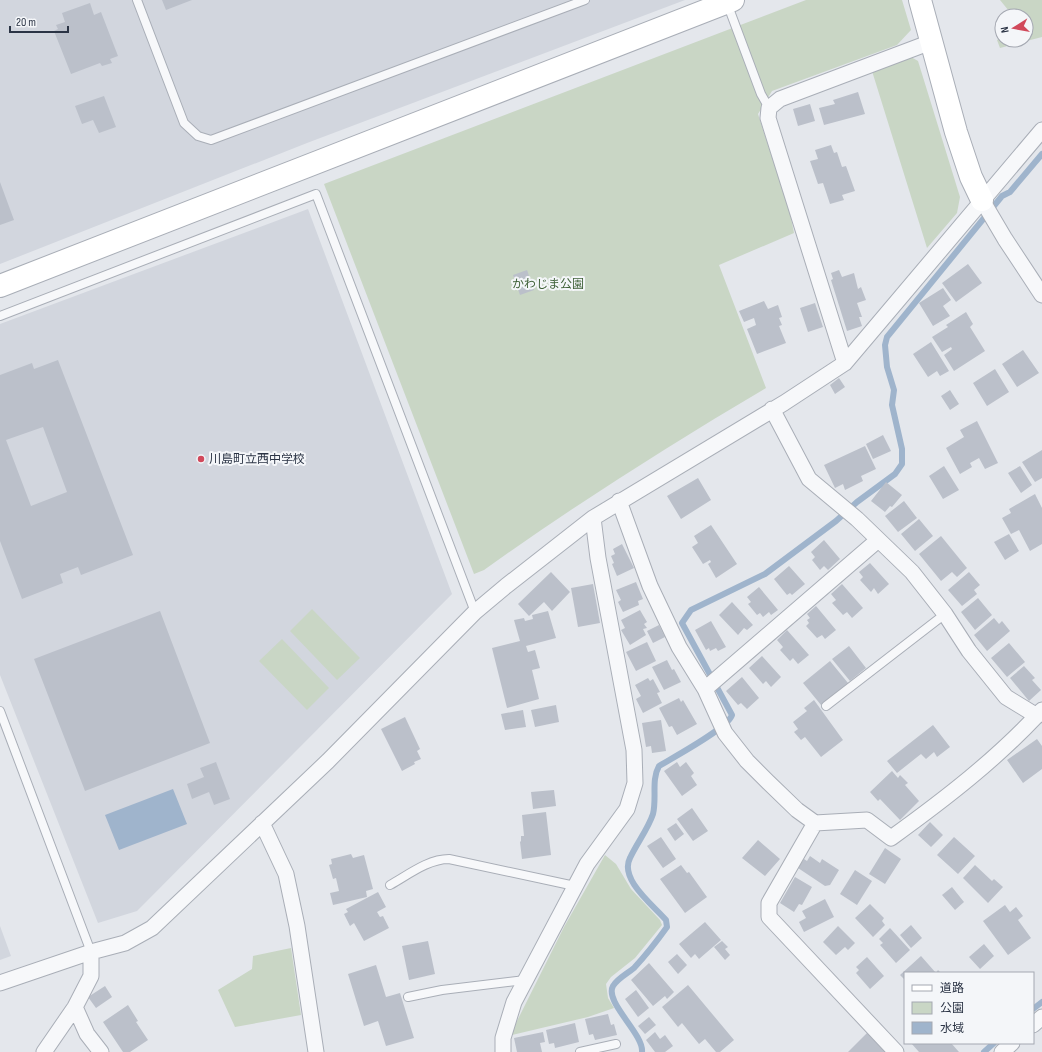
<svg xmlns="http://www.w3.org/2000/svg" width="1042" height="1052" viewBox="0 0 1042 1052" font-family="'Sofia Sans Condensed','Noto Sans JP',sans-serif">
	<style>
		.built { fill: #d2d6de }
		.green { fill: #c9d6c5 }
		.water { fill: #9fb4cc }
		.lines { fill: none; stroke-linecap: round; stroke-linejoin: round }
		.stream { stroke: #9fb4cc; stroke-width: 6 }
		.building { fill: #bbc0ca; fill-rule: evenodd }
		.lane-casing { stroke: #a9aeb7; stroke-width: 10 }
		.street-casing { stroke: #a9aeb7; stroke-width: 17 }
		.secondary-casing { stroke: #a9aeb7; stroke-width: 24 }
		.lane { stroke: #f7f8fa; stroke-width: 8 }
		.street { stroke: #f7f8fa; stroke-width: 15 }
		.secondary { stroke: #fff; stroke-width: 22 }
		.poi-dot { fill: #d1495b; stroke: #f4f6f9; stroke-width: 1.5 }
		.labels { text-anchor: middle; stroke-width: 4; stroke-linejoin: round; paint-order: stroke }
		.park-label { font-size: 12px; fill: #3f6138; stroke: #f4f6f9 }
		.poi-label { font-size: 12px; fill: #2b3445; stroke: #f4f6f9; text-anchor: start }
	</style>
	<rect width="100%" height="100%" fill="#e4e7ec"/>
	<!-- built -->
	<path class="built" d="M0,0H685L307,143L0,264Z
		M308,209L452,594L137,911L98,923L0,675V324Z
		M0,926L11,956L0,960Z"/>
	<!-- green -->
	<path class="green" d="M806,0H902L911,30L897,45L772,91L758,114L790,213L794,233L719,265L766,388C669,445 575,505 484,570L474,574L324,184Z
		M1000,0H1042V37L1000,48L997,40L1002,37V40H1026V16H1013Z
		M911,57L918,61L960,197L957,213L927,248L872,71Z
		M312,609L360,658L337,680L290,631Z
		M282,639L329,688L307,710L259,661Z
		M605,855L616,864L631,889L660,920L662,925L635,958L611,977L606,984L608,998L614,1008L588,1017L512,1035L514,1027L564,927Z
		M291,948L301,1015L235,1027L218,990L252,969L253,956Z"/>
	<!-- water -->
	<path class="water" d="M173,789L187,824L119,850L105,815Z"/>
	<g class="lines">
		<!-- stream -->
		<path class="stream" d="M1033,1009L1042,1002
			M642,1052C644,1034 604,1002 613,986C618,978 627,974 634,968C646,955 657,941 667,927L666,920C653,905 619,879 630,858C637,843 648,829 653,814C657,798 651,780 659,766C674,757 728,728 732,715L682,623L691,610L765,574L836,521L857,502L895,474L902,464V449L892,405L894,390L887,367L885,345L887,337L1002,196L1010,192L1042,154
			M984,1052L994,1043"/>
	</g>
	<!-- building -->
	<path class="building" d="M162,0H192L166,10Z
		M90,3L94,15L101,12L118,56L110,59L112,63L102,66L100,63L71,74L54,31L58,29L56,25L65,22L62,13Z
		M858,92L865,114L824,125L819,108L835,104L833,100Z
		M104,96L116,127L99,133L93,120L82,124L75,106Z
		M810,104L815,121L798,126L793,109Z
		M831,145L834,153L837,152L842,167L846,166L855,191L842,195L844,200L830,204L823,183L818,184L810,161L818,159L815,150Z
		M0,182L14,220L0,225Z
		M968,264L982,283L956,302L942,283Z
		M527,270L534,290L520,295L513,275Z
		M839,270L842,277L854,273L858,289L861,287L866,300L857,303L862,317H859L862,326L847,331L831,280L833,279L831,273Z
		M943,288L951,300L943,306L950,316L933,326L919,303Z
		M764,301L768,309L778,305L782,317L779,318L782,325L779,326L786,343L757,354L747,329L756,325L754,318L744,322L739,311Z
		M815,303L823,327L808,332L800,308Z
		M966,312L973,324L970,327L985,351L954,371L944,355L952,349L951,347L942,352L932,337L948,327L946,325Z
		M931,342L949,371L940,376L937,371L928,377L913,354Z
		M1023,350L1039,373L1017,387L1002,364Z
		M58,360L133,555L81,575L78,567L60,574L63,583L22,599L0,541V375L32,363L34,369ZM43,427L67,492L31,506L6,440Z
		M995,369L1009,392L987,406L973,383Z
		M839,378L845,387L835,394L830,385Z
		M950,390L959,404L950,410L941,396Z
		M977,421L998,463L985,469L979,458L970,463L972,467L960,474L946,448L964,437L960,430Z
		M883,435L891,451L873,459L866,444Z
		M865,446L876,469L861,476L863,481L845,490L843,484L835,488L824,465Z
		M1042,450V478L1035,482L1022,462Z
		M944,466L959,490L943,499L929,476Z
		M1020,466L1032,485L1021,493L1008,473Z
		M698,478L711,500L681,519L667,496Z
		M886,482L902,495L892,507L890,506L885,512L871,501Z
		M1035,494L1042,508V544L1030,551L1019,530L1011,534L1002,518L1011,513L1009,509Z
		M904,501L917,518L898,532L885,516Z
		M919,519L933,536L915,551L901,534Z
		M711,525L737,564L716,578L708,564L711,562L710,560L703,564L692,547L698,543L694,536Z
		M1009,534L1019,551L1005,560L994,542Z
		M941,536L967,568L957,577L952,572L941,581L919,554Z
		M824,540L840,559L828,570L824,566L820,570L812,560L815,557L811,552Z
		M622,544L634,568L617,576L612,564L614,563L611,556L615,554L613,549Z
		M870,563L889,584L878,594L874,588L871,592L860,580L863,577L859,572Z
		M789,566L805,584L792,595L790,593L787,595L774,579Z
		M551,572L570,592L552,611L544,602L529,616L518,604Z
		M969,572L980,585L974,590L977,594L962,606L948,590Z
		M636,582L643,599L638,601L639,605L623,612L618,602L621,600L616,590Z
		M593,584L600,623L578,627L571,588Z
		M842,584L863,608L852,618L847,612L843,615L832,603L836,600L831,594Z
		M759,587L778,610L771,615L769,612L763,617L760,613L757,615L748,604L751,602L747,597Z
		M978,598L992,615L975,630L961,612Z
		M732,602L753,625L747,630L744,628L738,635L719,615Z
		M816,606L836,630L825,639L822,635L817,638L806,626L809,623L807,620L810,618L807,614Z
		M640,610L647,622L644,624L647,628L643,629L646,635L630,645L621,630L625,628L621,620Z
		M160,611L210,743L85,791L34,659Z
		M548,611L556,638L526,646L528,652L535,650L540,668L532,670L539,699L507,708L492,648L520,641L514,620L524,618L525,621L533,619L532,615Z
		M994,618L999,624L1002,621L1010,631L987,651L974,635Z
		M711,621L726,647L718,651L716,648L710,651L709,648L706,650L695,630Z
		M659,625L665,637L653,643L647,631Z
		M787,630L809,655L798,664L793,658L790,661L780,650L783,647L777,640Z
		M647,642L656,661L636,671L626,652Z
		M1009,643L1025,662L1007,677L991,658Z
		M849,646L866,668L850,681L832,659Z
		M762,656L781,677L771,687L766,681L763,684L749,668Z
		M667,660L672,670L674,669L681,682L664,690L652,667Z
		M830,661L848,683L821,705L803,683Z
		M1024,666L1035,678L1032,680L1041,690L1029,701L1010,678Z
		M742,677L759,698L747,709L741,703L738,705L726,691Z
		M648,678L650,681L653,679L660,692L657,693L662,703L643,713L636,699L641,696L635,685Z
		M679,698L681,702L683,700L697,724L677,735L672,726L669,727L659,708Z
		M814,700L843,740L821,757L805,737L801,740L794,732L798,729L793,722L807,711L804,708Z
		M556,705L559,722L535,727L531,710Z
		M523,710L526,727L505,730L501,714Z
		M405,717L420,749L417,751L421,759L414,762L415,764L402,771L381,729Z
		M661,720L666,751L652,753L651,746L646,747L642,723Z
		M933,725L950,747L937,757L934,752L926,759L921,754L897,773L887,761Z
		M1037,739L1042,746V769L1023,783L1007,760Z
		M216,762L230,799L214,805L209,792L192,799L187,784L204,777L200,768Z
		M677,762L680,767L686,762L694,773L691,776L697,785L682,796L664,771Z
		M892,771L898,778L900,775L908,783L905,785L919,801L900,820L880,799L878,801L870,792Z
		M554,790L556,806L533,809L531,792Z
		M692,808L708,831L693,841L677,819Z
		M546,812L551,855L522,859L520,842L521,841V836H524L522,815Z
		M930,822L943,835L931,847L918,835Z
		M676,823L684,834L675,841L667,829Z
		M661,837L676,859L663,868L647,846Z
		M954,837L975,856L958,874L937,855Z
		M758,840L780,859L765,876L742,858Z
		M885,848L901,859L885,884L869,874Z
		M351,854L353,858L364,855L373,889L366,891L367,897L333,905L330,893L339,891L336,878L333,879L329,865L332,864L331,859Z
		M810,856L820,863L822,859L839,870L830,885L825,886L798,868L804,859L807,861Z
		M681,865L687,873L689,872L707,897L685,913L660,879Z
		M975,865L992,881L994,879L1003,887L988,903L963,878Z
		M855,870L872,881L857,905L840,894Z
		M795,877L812,887L802,905L799,904L794,912L780,903Z
		M952,887L964,902L955,910L942,895Z
		M378,892L386,907L377,912L380,917L383,916L389,928L364,941L354,923L350,926L344,914L348,912L346,909Z
		M825,899L834,917L804,932L799,922L806,918L802,911Z
		M870,904L884,918L882,921L885,925L873,937L855,918Z
		M1005,905L1010,912L1016,907L1023,916L1018,920L1031,938L1008,955L983,921Z
		M705,922L721,940L699,959L695,954L691,958L679,944Z
		M911,925L922,938L911,948L900,935Z
		M838,926L855,943L848,950L845,947L836,955L823,942Z
		M890,928L910,950L896,963L880,945L883,943L879,939Z
		M428,941L435,974L409,980L402,946Z
		M722,941L728,947L725,949L730,955L725,960L714,947Z
		M984,944L994,956L980,969L969,957Z
		M677,954L687,965L678,974L668,962Z
		M921,956L936,973L938,970L941,973H905V980L900,975Z
		M867,957L884,976L870,989L856,973L859,970L856,967Z
		M649,963L674,992L667,999L665,996L653,1006L631,980Z
		M376,965L386,997L400,993L414,1038L386,1046L378,1021L364,1026L348,974Z
		M688,985L734,1040L720,1052H716L705,1039L699,1044L682,1023L678,1027L662,1007Z
		M105,986L112,997L96,1008L88,997Z
		M636,990L649,1008L638,1017L625,999Z
		M128,1005L138,1021L136,1022L148,1040L130,1052H123L103,1022Z
		M608,1014L611,1025L614,1024L617,1035L595,1040L593,1034L589,1035L585,1019Z
		M649,1017L656,1025L645,1034L638,1026Z
		M575,1023L579,1042L555,1048L554,1043L549,1044L546,1030Z
		M543,1032L545,1042L540,1043L542,1052H517L514,1038Z
		M655,1032L660,1039L665,1035L673,1046L665,1052H655L646,1040Z
		M867,1033L885,1052H848Z
		M911,1043H951L959,1052H919Z"/>
	<g class="lines">
		<!-- lane casing -->
		<g class="lane-casing">
			<path id="lane" d="M137,0L184,123L198,136L211,140L585,0
				M727,3L761,94L769,108
				M0,316L316,194L475,612
				M826,706L945,614
				M0,711L91,952
				M390,885C408,875 428,859 449,859L575,886
				M408,997L442,990L525,980
				M580,1052L616,1044"/>
		</g>
		<!-- street casing -->
		<g class="street-casing">
			<path id="street" d="M982,200L1005,239L1042,295
				M845,363L768,118L769,108L780,99L931,42
				M772,409L809,479L857,519L912,572L945,614L969,651L1006,697L1037,716
				M619,501L650,586L679,647L705,689L725,733L747,761L768,782L797,810L815,823L867,820L891,838C945,799 997,759 1042,710
				M705,689L878,540
				M262,823L286,874L297,926L316,1052
				M815,823L769,903V917L896,1052
				M0,983L91,952L125,943L152,928L328,761L475,612L506,586L593,518L784,403L845,363L1042,130
				M75,1007L87,1034L101,1052
				M1033,1025L1042,1017
				M44,1052L75,1007L91,976V952
				M503,1052V1038L514,1002L587,864L627,809L635,783L634,750L598,558L593,518
				M1002,1052L1012,1043"/>
		</g>
		<!-- secondary casing -->
		<g class="secondary-casing">
			<path id="secondary" d="M920,0L956,132L971,177L982,200
				M0,286L733,0"/>
		</g>
		<!-- lane -->
		<use href="#lane" class="lane"/>
		<!-- street -->
		<use href="#street" class="street"/>
		<!-- secondary -->
		<use href="#secondary" class="secondary"/>
	</g>
	<!-- markers -->
	<circle class="poi-dot" cx="201" cy="459" r="4"/>
	<g class="labels">
		<!-- park labels -->
		<g class="park-label">
			<text x="548" y="288">かわじま公園</text>
		</g>
		<!-- poi labels -->
		<g class="poi-label">
			<text x="209" y="463">川島町立西中学校</text>
		</g>
	</g>
	<!-- legend -->
	<rect x="904" y="972" width="130" height="72" fill="#f4f6f9" stroke="#a4a8b1"/>
	<rect x="912" y="985" width="20" height="6" fill="#ffffff" stroke="#a4a8b1"/>
	<text x="940" y="992" font-size="12" fill="#2b3445">道路</text>
	<rect x="912" y="1002" width="20" height="12" fill="#c9d6c5" stroke="#a4a8b1"/>
	<text x="940" y="1012" font-size="12" fill="#2b3445">公園</text>
	<rect x="912" y="1022" width="20" height="12" fill="#9fb4cc" stroke="#a4a8b1"/>
	<text x="940" y="1032" font-size="12" fill="#2b3445">水域</text>
	<!-- north arrow -->
	<g transform="translate(1014 28) rotate(259)"><circle r="19" fill="#f4f6f9" stroke="#a4a8b1"/>
	<path d="M0-3L7 15L0 10L-7 15Z" fill="#d1495b"/>
	<text y="-6" font-size="11" font-weight="bold" text-anchor="middle" fill="#2b3445">N</text>
	</g>
	<!-- scale -->
	<path d="M10 26v6h58v-6" fill="none" stroke="#2b3445" stroke-width="2"/>
	<text x="16" y="26" font-size="12" fill="#2b3445" stroke="#f4f6f9" stroke-width="3" paint-order="stroke">20 m</text>
</svg>
